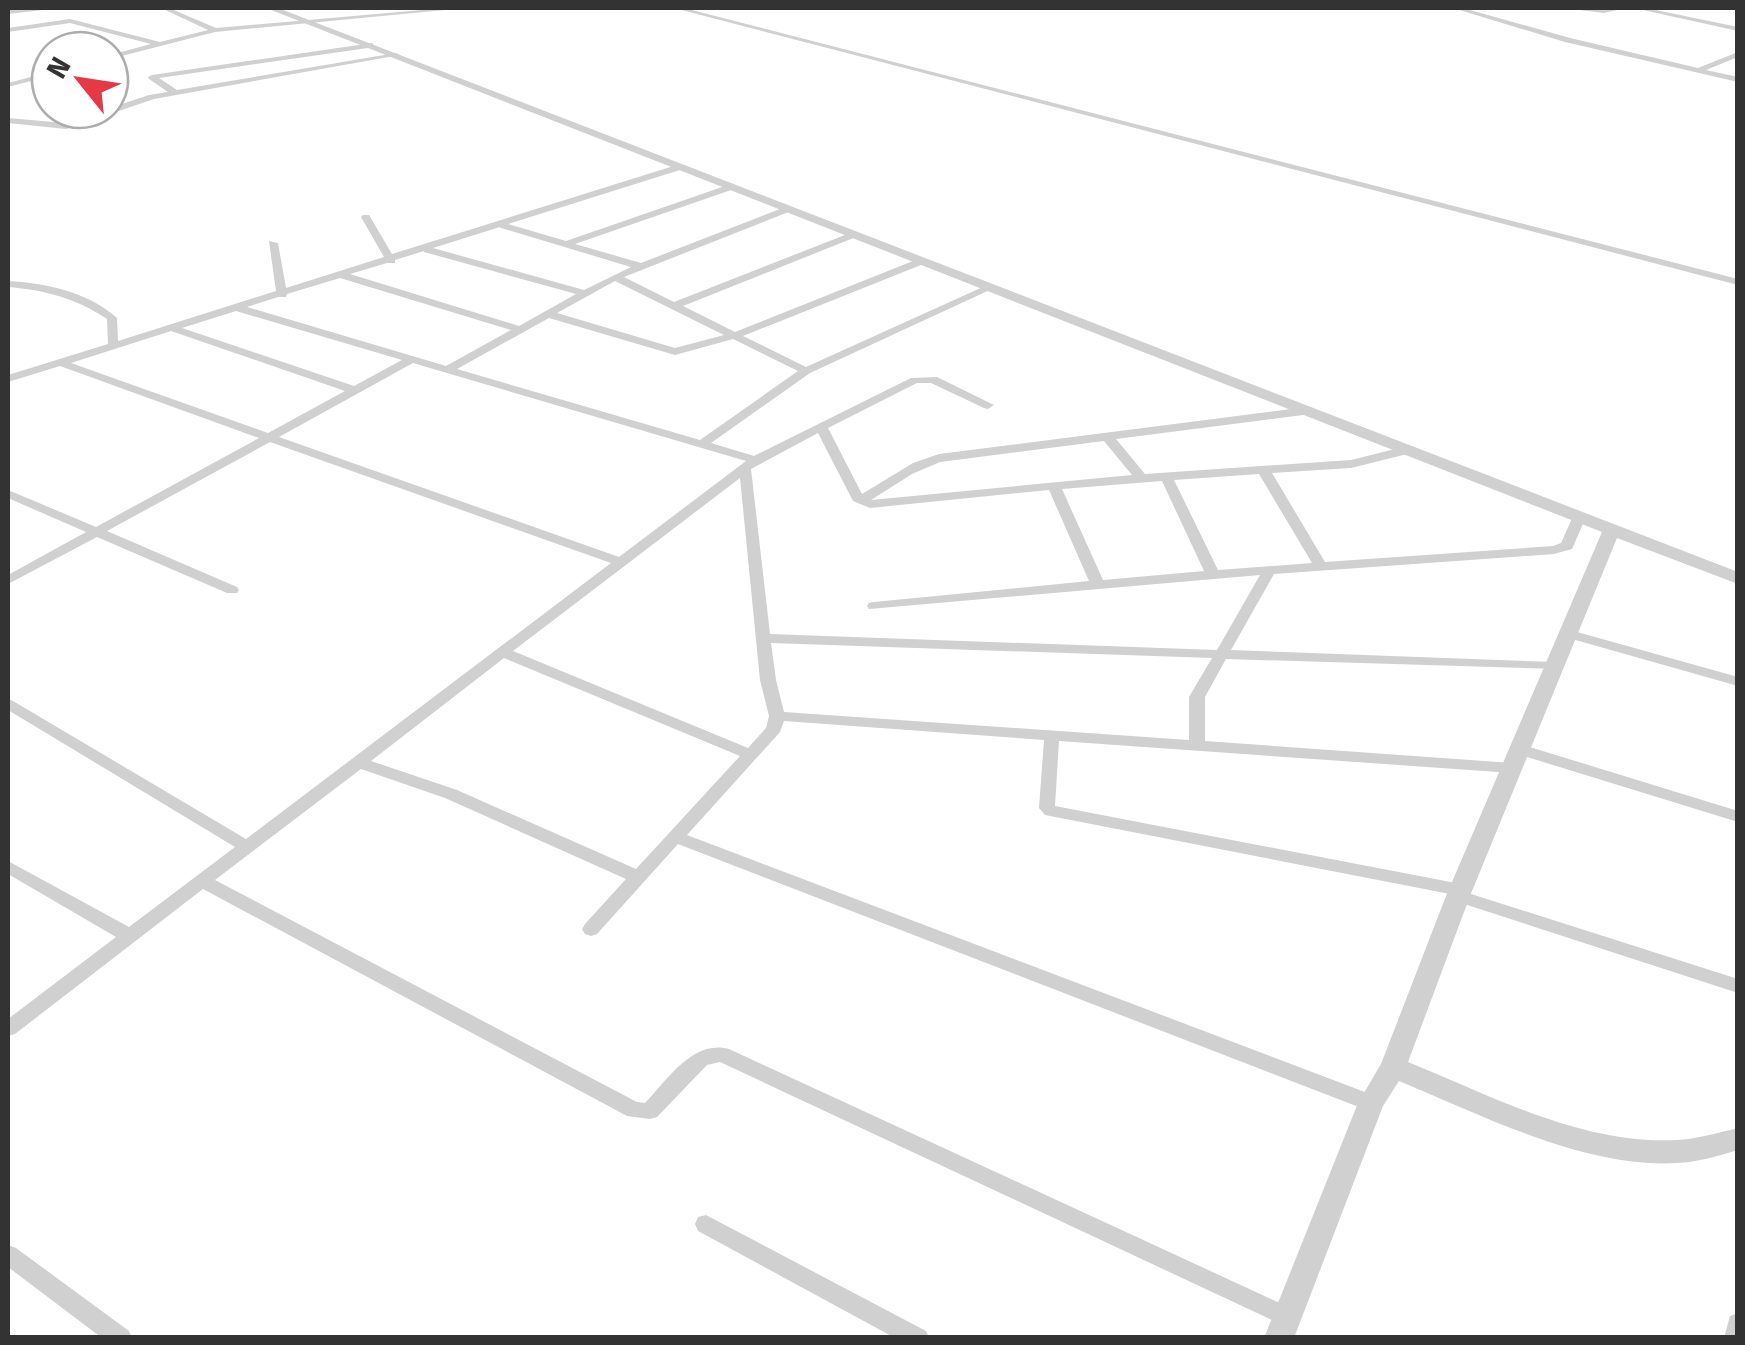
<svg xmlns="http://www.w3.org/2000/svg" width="1745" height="1345" viewBox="0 0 1745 1345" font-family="'Fira Sans',sans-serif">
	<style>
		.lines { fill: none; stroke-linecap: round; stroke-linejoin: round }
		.minor { fill: #d0d0d0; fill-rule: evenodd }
		.tertiary { fill: #d0d0d0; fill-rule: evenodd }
	</style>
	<rect width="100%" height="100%" fill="#fff"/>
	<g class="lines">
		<!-- minor -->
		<path class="minor" d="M36,8H60L8,14V10Z
			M161,8H169L216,28L444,8H466L215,32L110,59V55L151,44L70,23L8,32V28L70,19L160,42L208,30Z
			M674,8H684L1738,279V285Z
			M1453,8H1463L1570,38L1698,68L1738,52V57L1706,70L1738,77V82L1565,42Z
			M1564,8H1625L1604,13Z
			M1634,8H1646L1738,27V31Z
			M372,43L375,47L159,78L177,90L396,53L400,55L154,99L66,129L8,123V118L65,123L149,95L168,92L149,79L148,77L152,75Z
			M50,72V76L8,87V83Z
			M680,164L685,167L683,169L508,224L566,241L728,185H734V189L575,244L641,263L785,207H791V211L624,277L674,302L850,233H856V237L683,306L735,332L918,259H926V263L743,336L806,367L985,286L994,288L810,373L711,443L754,456L911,378L937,377L994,405L988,409L984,408L931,383H917L828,428L862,494L913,463L939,454L1307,407L1313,411L1311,414L1116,439L1145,474L1351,460L1407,446L1411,447V453L1351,468L1272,473L1325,562L1553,546L1561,543L1574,514H1584L1586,517L1572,549L1554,554L1274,574L1231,650L1554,662L1559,663L1561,666L1559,669L1226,659L1205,697V741L1512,763L1518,764L1520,768L1518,772L1512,773L1059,741L1055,806L1461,884L1467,886L1470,890L1468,893L1738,979V993L1452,900L1450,894L1045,815L1039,808L1044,740L784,721L780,732L687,835L1378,1097L1381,1103L1378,1109L1371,1111L1364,1109L678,844L597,934L591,936L585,934L582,929L585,924L626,879L445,798L361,769L215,880L637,1102L645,1103C667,1080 693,1039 729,1049L1295,1310L1298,1317L1295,1324L1287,1327L720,1062L707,1065L657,1117L650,1119L627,1116L203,889L15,1034L8,1036V1019L116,937L8,874V861L129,927L235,847L8,710V699L13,701L246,839L611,563L270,442L107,531L237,587L239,590L237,593H227L97,537L8,584V575L86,532L8,498V490L96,527L259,438L60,366L8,382V375L108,344L107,319C76,298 44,290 8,287V281C46,283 88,292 117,318L118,341L276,291L269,241L278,243L286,288L384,257L361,217L363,215H369L392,254ZM500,227L501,228L631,267L584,290L433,248ZM424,251V252L576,294L519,326L350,274L387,263H395V260ZM340,278L511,330L446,366L247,307L278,297H286L287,294ZM615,281L724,335L675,348L557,313ZM236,311L402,360L354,386L182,328ZM549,318L675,355L733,339L798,371L700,440L457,369ZM171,331L345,391L268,433L71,363ZM413,363L746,461L619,557L279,437ZM818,433L853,501L870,508L1049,490L1089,581L874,602L869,603L867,606L869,609L1260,575L1217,650L770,634L751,469ZM1104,441L1132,475L871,500L912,474L940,462ZM1259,474L1312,563L1218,570L1174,480ZM740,478L760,680L769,716L766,728L748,748L513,651ZM1162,481L1204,571L1103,580L1062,489ZM771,643L1212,658L1189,697V740L784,712L776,680ZM504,658L740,756L636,869L457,790L371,761Z
			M1570,630L1738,677V686L1565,637L1563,634L1565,631Z
			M1520,744L1738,811V822L1514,753L1512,749L1514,745Z
			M706,1215L926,1331L929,1338H895L698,1231L695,1224L698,1217Z
			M8,1245L16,1248L129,1331L132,1338H102L8,1267Z
			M1738,1313V1338H1724L1730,1316Z"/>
		<!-- tertiary -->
		<path class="tertiary" d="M266,8H278L1738,572V584L1617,538L1470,896L1408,1062C1492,1096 1583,1145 1676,1140C1697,1139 1717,1133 1738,1128V1150C1718,1156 1698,1162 1677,1163C1585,1169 1482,1115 1399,1081L1383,1106L1294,1338H1264L1358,1103L1381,1064L1446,896L1602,532Z"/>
	</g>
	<!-- border -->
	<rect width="1745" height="1345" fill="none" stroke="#333333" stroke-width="20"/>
	<!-- north arrow -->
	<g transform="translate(80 80) rotate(300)"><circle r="48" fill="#ffffff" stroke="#adadad" stroke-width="2.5"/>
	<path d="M0-8L18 38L0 25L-18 38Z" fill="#e63946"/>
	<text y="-15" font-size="28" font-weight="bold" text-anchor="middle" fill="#333333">N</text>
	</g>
</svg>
